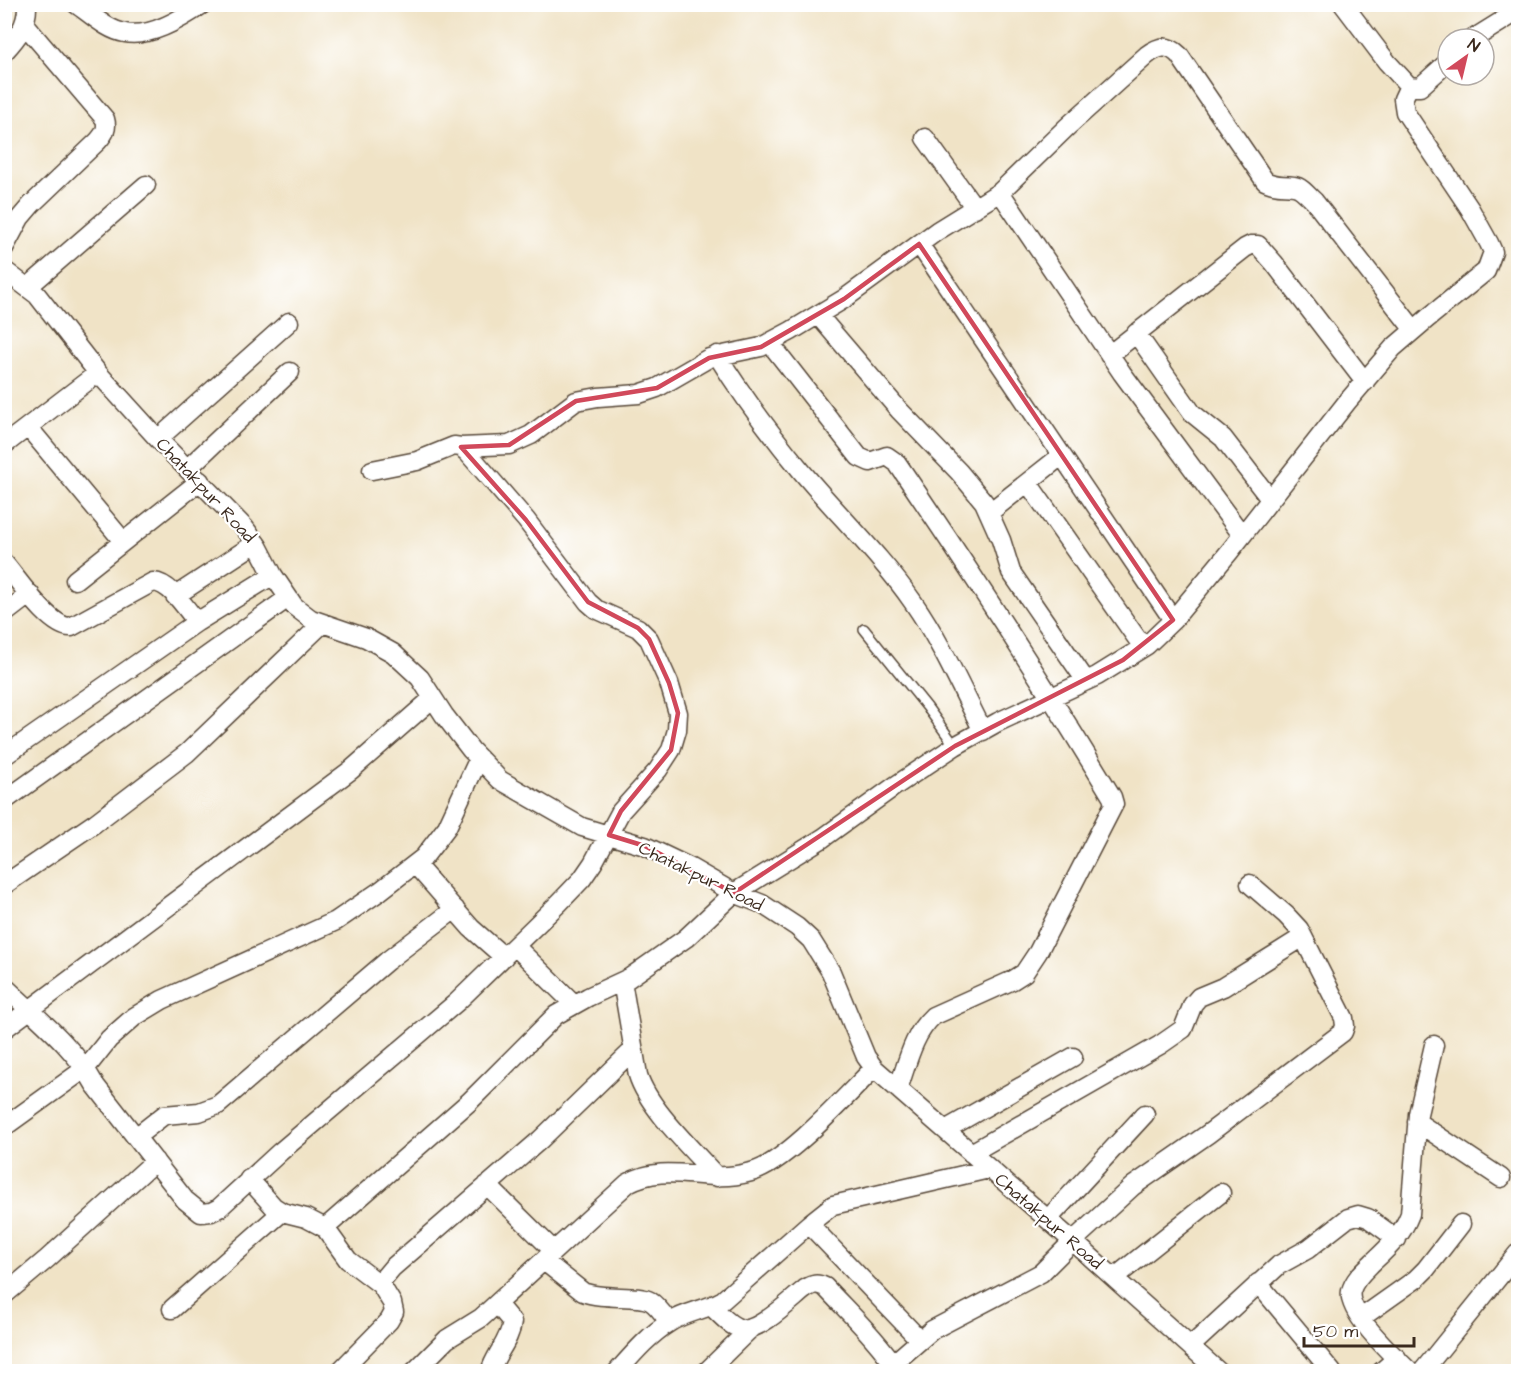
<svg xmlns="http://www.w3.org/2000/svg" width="1523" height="1376" viewBox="0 0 1523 1376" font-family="'Architects Daughter',sans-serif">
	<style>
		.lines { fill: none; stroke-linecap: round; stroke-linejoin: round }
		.lane-casing { stroke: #564637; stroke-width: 12 }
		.street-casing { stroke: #564637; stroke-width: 21 }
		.lane { stroke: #fff; stroke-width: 9 }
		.street { stroke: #fff; stroke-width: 18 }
		.marked { fill: none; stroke: #d1495b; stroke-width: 4.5; stroke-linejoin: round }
		.labels { text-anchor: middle; stroke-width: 4.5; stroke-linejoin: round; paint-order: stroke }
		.street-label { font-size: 18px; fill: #3b2a1e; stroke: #fff }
	</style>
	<rect width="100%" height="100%" fill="#fff"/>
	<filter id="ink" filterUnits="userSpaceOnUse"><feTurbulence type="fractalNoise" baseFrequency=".0167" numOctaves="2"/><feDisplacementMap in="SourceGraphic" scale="12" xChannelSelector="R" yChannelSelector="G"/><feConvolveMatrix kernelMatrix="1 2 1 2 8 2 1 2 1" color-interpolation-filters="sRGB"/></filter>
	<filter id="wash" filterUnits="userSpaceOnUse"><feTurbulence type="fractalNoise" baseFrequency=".008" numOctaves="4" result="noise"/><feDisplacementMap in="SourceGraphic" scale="24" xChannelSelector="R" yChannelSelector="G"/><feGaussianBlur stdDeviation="1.35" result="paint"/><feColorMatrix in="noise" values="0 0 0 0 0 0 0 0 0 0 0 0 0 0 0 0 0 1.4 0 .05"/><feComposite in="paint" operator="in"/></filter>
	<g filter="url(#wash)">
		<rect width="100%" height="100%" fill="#f0e3c6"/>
	</g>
	<g filter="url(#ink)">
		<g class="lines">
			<!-- lane casing -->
			<g class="lane-casing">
				<path id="lane" d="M864,629L927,707L955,746"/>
			</g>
			<!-- street casing -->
			<g class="street-casing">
				<path id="street" d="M76,4C91,14 107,30 125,33C150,38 183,18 203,4
					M1343,4L1387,62L1409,86L1420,87L1448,62
					M1473,39L1518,11
					M4,52C17,38 28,25 27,4
					M925,138L975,208
					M1000,192L1122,373L1242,535
					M919,244L1173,620
					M4,248L20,218L32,204L98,141C104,134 108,129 105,119L25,25
					M4,270L37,295L98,373L158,439L244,527L258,546L273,575L294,606L311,619L366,638L393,653L420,678L444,715L471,750L500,780L582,827L645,846L689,867L734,893L762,904L797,927L811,940L831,972L866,1057L874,1068L1076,1244L1219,1372
					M28,287L146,185
					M818,315L899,410L959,472L984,502L1001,540L1011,572L1086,681
					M1136,333L1192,413L1223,438L1270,499
					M770,343L859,457L870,462L887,456L897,463C972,573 1044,684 1112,797L1114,804L1038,952L1024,973L1013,980L933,1016C913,1034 907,1064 898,1089
					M717,355C743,397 772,436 803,473C839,516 881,556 913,602C941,642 961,688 983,731
					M1109,355L1245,248L1251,245H1258L1274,263L1365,382
					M28,427L123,541
					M158,439L289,322
					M4,445L98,373
					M461,447L509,445L531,435L576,401L598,397L639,394L657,388L709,358L761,347L791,331L844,299L937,231L1000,192L1067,127L1147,55C1159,46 1168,44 1179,55L1265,181C1277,187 1282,184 1294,186C1302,187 1308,196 1314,201L1414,330
					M188,468L290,372
					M1028,483L1143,647
					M990,512L1061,456
					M4,563C18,579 50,628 71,627L153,582C171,583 186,609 197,622
					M75,580L200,481
					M175,596L256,543
					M4,614L30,594
					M4,756L197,622L273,575
					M4,801L288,598
					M415,864L471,928L504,957
					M4,885L95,823L187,753L323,623
					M515,946L574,1004
					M622,981L638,1075C648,1108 693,1150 717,1177
					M4,986C36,1017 74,1046 95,1085L185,1200L201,1213L211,1212L219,1208L280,1152L457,1002L559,903L582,879L593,863L621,811L658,770L671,750L677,730L678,713L669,683L649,639L638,628L596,609L588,602L526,520L468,453L461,447L454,446L417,461L372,470
					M4,1029L351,770L433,698
					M1417,1122L1501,1178
					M4,1127L86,1068L109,1039L134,1017L162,1000L336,921L380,891L424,857L447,827L479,758
					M945,1130L1073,1057
					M136,1137L164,1115L199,1112L218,1105L387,961L455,909
					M971,1153L1160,1045L1183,1029L1193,1004L1199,997L1223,987L1303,937
					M249,1179L274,1207L282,1212L306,1218L325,1228L348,1260L381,1285
					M487,1185L554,1251
					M1048,1219L1145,1114
					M809,1224L920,1340
					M325,1228L469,1102L556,1015L588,997L629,978L686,938L734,893L823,838L895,786L955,746L998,722L1097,676L1147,645L1173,620L1230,551L1347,402L1393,348L1428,318L1486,271L1493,252L1489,243L1470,209L1405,112L1403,99L1409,86
					M544,1261L583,1292C603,1300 637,1294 650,1301C657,1305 664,1315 669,1322
					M1114,1278L1221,1193
					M1258,1283L1332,1372
					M4,1295L47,1259L155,1161
					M712,1307C720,1314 730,1327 742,1329C759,1332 791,1300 805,1289C813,1284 817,1283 825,1287C851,1315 878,1340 899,1372
					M172,1309L282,1212
					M1361,1318L1416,1279L1426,1269L1461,1224
					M1191,1346L1279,1265L1308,1249L1348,1218L1358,1215L1368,1218L1397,1239
					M894,1363L932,1330L1041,1273L1073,1241L1133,1186L1208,1134L1343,1032L1345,1026L1344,1018L1299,929L1286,915L1250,884
					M339,1372L389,1321L394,1312L392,1303L381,1285L382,1280L392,1268L540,1140L633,1050
					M414,1372L447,1339L481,1318L628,1183C656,1167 685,1175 714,1176C726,1177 740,1175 751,1172C784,1165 848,1094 874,1068
					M490,1372C495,1354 510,1341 512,1322L497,1304
					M617,1372C633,1354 649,1335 670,1322C686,1312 706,1310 723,1300L809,1224L833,1205L989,1169
					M706,1372L750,1329
					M1381,1372L1397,1358
					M1410,1372C1394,1356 1346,1313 1351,1291C1354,1279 1365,1270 1373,1262C1389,1247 1402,1235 1410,1214L1418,1114L1434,1045
					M1422,1372L1518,1253"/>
			</g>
			<!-- lane -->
			<use href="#lane" class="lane"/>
			<!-- street -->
			<use href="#street" class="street"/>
		</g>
	</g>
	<!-- marked area -->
	<path class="marked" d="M919,244L1173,620L1123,660L955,746L734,893L645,846L609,835L621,811L671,750L678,713L669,683L649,639L638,628L588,602L526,520L461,447L509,445L576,401L657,388L709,358L761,347L844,299Z"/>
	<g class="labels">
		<!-- street labels -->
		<g class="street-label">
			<text transform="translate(206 490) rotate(47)" y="6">Chatakpur Road</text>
			<text transform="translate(701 876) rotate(26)" y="6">Chatakpur Road</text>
			<text transform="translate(1049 1221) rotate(41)" y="6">Chatakpur Road</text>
		</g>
	</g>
	<!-- margin -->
	<rect width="1523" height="1376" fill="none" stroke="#fff" stroke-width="24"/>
	<!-- north arrow -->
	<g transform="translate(1466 57) rotate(34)"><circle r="28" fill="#ffffff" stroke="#b1aaa5" stroke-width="1.5"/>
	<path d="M0-4.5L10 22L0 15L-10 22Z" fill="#d1495b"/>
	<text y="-9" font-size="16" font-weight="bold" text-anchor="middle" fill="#3b2a1e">N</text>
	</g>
	<!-- scale -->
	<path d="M1304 1337v9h110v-9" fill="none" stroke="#3b2a1e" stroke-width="3"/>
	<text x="1313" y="1337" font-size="18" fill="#3b2a1e" stroke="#ffffff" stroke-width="4.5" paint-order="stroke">50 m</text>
</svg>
